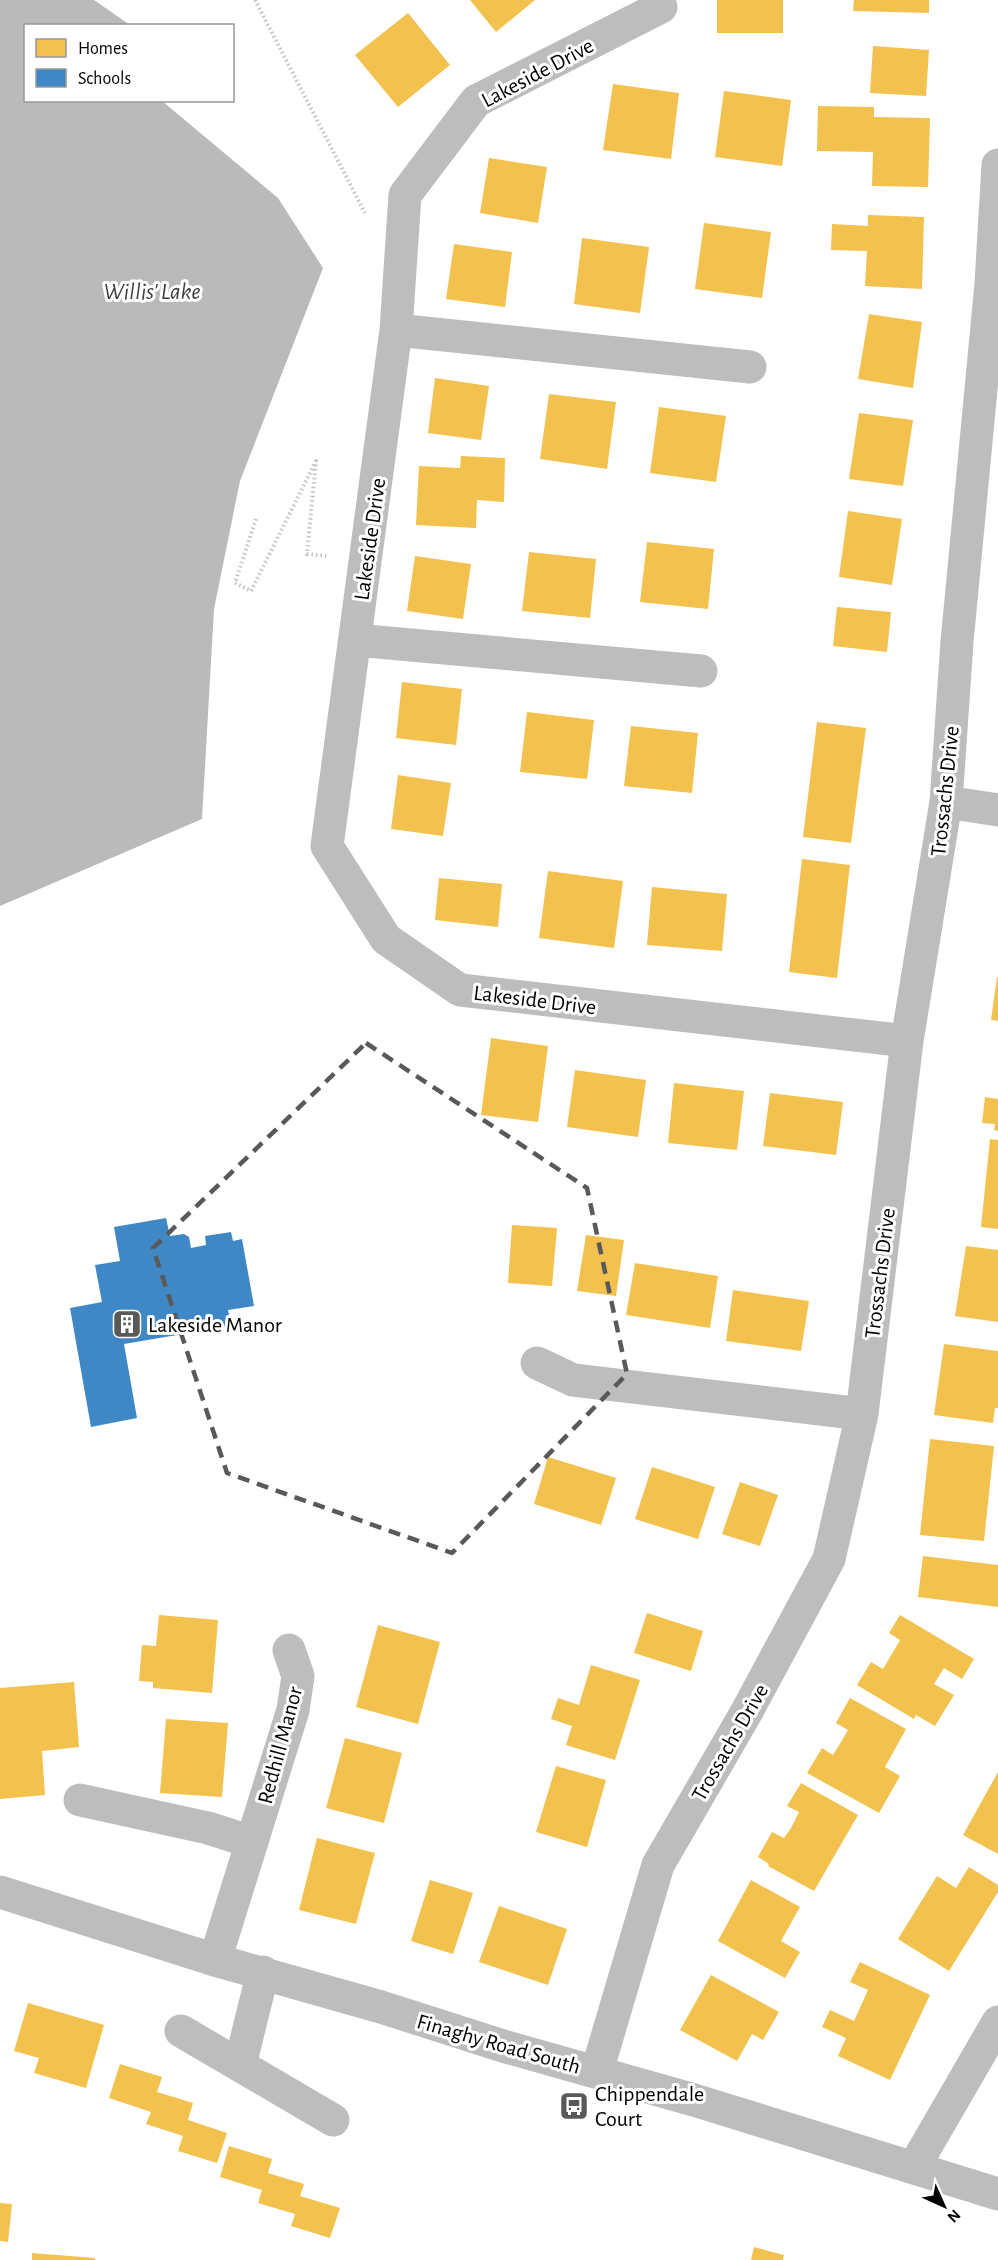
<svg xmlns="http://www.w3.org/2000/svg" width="998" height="2260" viewBox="0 0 998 2260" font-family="'Alegreya Sans',sans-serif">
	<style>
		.water { fill: #bababa }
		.homes { fill: #f2c14e }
		.schools { fill: #3f88c5 }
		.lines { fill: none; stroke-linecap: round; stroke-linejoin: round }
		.path { stroke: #c2c2c2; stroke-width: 4; stroke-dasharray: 1.5 3; stroke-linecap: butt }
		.minor { stroke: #bdbdbd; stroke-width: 33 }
		.tertiary { stroke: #bdbdbd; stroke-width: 33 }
		.marked { fill: none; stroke: #595959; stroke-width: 4.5; stroke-dasharray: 12 8; stroke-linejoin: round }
		.labels { text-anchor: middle; stroke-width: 6; stroke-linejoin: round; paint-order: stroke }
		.street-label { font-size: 22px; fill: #000; stroke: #fff }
		.poi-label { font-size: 22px; fill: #000; stroke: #fff; text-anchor: start }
		.water-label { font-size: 24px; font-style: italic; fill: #3d3d3d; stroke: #fff }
	</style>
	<rect width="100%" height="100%" fill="#fff"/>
	<!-- water -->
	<path class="water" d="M0,0H94L130,25L26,26V100L162,101L278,198L323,268L240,481L214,609L202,819L0,906Z"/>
	<!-- homes -->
	<path class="homes" d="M470,0H535L496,32Z
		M717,0H783V33H717Z
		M854,0H929V13L853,11Z
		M408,13L450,65L398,107L355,55Z
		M873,46L929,50L926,96L870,93Z
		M613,84L679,93L671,159L603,150Z
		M724,91L791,100L782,166L715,157Z
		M818,106L874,107V117L930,118L928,187L872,186L873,152L817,151Z
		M489,158L547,167L538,223L480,213Z
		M868,215L924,217L922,289L865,286L867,251L831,250L832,224L868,226Z
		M704,223L771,232L762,298L695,289Z
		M582,238L649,247L640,313L574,304Z
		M454,244L512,252L505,307L446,299Z
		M869,314L922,322L913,388L858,379Z
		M435,378L489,386L481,440L428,433Z
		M549,394L616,402L607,469L540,459Z
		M659,407L726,416L716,482L650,473Z
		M859,413L913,420L903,486L849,479Z
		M461,456L505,458L504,502L477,500L476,528L416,525L419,466L460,468Z
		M848,511L902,519L892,585L839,577Z
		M647,542L714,549L708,609L640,602Z
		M529,552L596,559L590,618L522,611Z
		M415,556L471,564L463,619L407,611Z
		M837,607L891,612L887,652L833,646Z
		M402,682L462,689L456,745L396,738Z
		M527,712L594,720L587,779L520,772Z
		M817,722L866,728L851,843L803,837Z
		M631,726L698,733L692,793L624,786Z
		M398,775L451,783L443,836L391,829Z
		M802,859L850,865L837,978L789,972Z
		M548,871L623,881L614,948L539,938Z
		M439,878L502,884L498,927L435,920Z
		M652,887L727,894L722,951L647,945Z
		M997,977H998V1021L991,1020Z
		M491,1038L548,1046L538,1122L481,1115Z
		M575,1070L646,1080L638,1137L567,1127Z
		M674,1083L744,1091L737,1150L668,1143Z
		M770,1093L843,1102L836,1155L763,1146Z
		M985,1097L998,1099V1131L994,1130L995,1124L982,1123Z
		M990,1139L998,1140V1229L981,1227Z
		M512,1225L557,1228L552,1286L508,1283Z
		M586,1235L624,1240L616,1296L577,1291Z
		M966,1246L998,1250V1322L955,1316Z
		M635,1263L718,1276L710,1328L626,1315Z
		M733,1290L809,1301L801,1351L726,1341Z
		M944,1344L998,1351V1408H995L993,1423L934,1415Z
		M930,1439L994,1446L984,1541L920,1535Z
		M548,1457L616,1478L601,1525L534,1504Z
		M652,1467L715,1487L698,1539L635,1519Z
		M740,1482L778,1495L760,1546L722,1534Z
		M923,1556L998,1565V1607L918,1597Z
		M647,1613L703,1631L691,1671L634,1653Z
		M159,1615L218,1620L212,1693L153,1688V1682L139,1681L142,1645L156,1646Z
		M900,1615L974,1659L962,1679L944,1668L934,1684L954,1695L935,1726L916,1715L914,1719L857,1685L871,1662L883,1669L900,1640L889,1633Z
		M378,1625L440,1642L418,1724L356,1707Z
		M591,1665L640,1680L615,1760L566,1745L572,1726L551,1719L558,1698L579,1705Z
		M74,1682L79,1747L42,1751L45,1795L0,1799V1688Z
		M850,1698L906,1729L885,1767L900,1776L879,1813L807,1773L822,1748L833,1755L841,1742L848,1730L836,1723Z
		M166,1719L228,1723L222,1797L160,1793Z
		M345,1738L402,1753L384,1823L326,1808Z
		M556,1766L606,1780L587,1847L536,1832Z
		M998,1772V1854L963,1835Z
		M801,1783L858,1815L814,1891L768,1866L769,1864L758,1857L772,1832L784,1838L791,1828L799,1812L787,1806Z
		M317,1838L375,1853L356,1924L299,1910Z
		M969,1867L998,1885V1892L949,1971L898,1939L937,1876L956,1888Z
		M430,1880L473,1893L453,1954L411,1941Z
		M751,1880L800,1907L781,1941L800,1952L785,1978L718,1941Z
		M499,1906L567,1929L548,1985L479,1962Z
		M860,1962L930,1995L890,2080L838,2056L846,2038L822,2027L830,2010L854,2021L868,1990L850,1982Z
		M711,1975L779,2012L763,2040L752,2034L737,2061L680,2030Z
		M28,2003L104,2025L86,2088L34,2073L39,2058L14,2051Z
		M120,2064L162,2077L157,2092L193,2103L188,2120L227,2133L217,2163L178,2151L183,2136L146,2124L151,2112L109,2098Z
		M229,2146L272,2159L268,2173L304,2184L300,2196L340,2208L330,2238L291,2226L295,2214L258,2203L262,2190L220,2177Z
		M0,2203L12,2204L8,2242L0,2241Z
		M754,2247L784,2255L783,2260H751Z
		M32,2253L95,2258V2260H32Z"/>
	<!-- schools -->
	<path class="schools" d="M166,1218L170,1236L184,1234L189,1237L191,1248L206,1245L205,1236L231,1232L233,1241L242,1239L254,1306L228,1310L231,1325L202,1331L199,1319L181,1322L183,1334L124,1344L137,1418L91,1427L70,1308L102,1302L95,1265L120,1261L114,1227Z"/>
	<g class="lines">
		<!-- path -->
		<path class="path" d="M255,0L365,213
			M256,519L235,583L251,591L316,461L307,554L327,556"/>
		<!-- minor -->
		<path class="minor" d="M661,7L476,101L405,195L396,330L327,846L386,939L460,990L907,1041
			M396,330L750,367
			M355,640L701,671
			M946,802L998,810
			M537,1363L573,1380L862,1414
			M80,1800L208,1828L252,1842
			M215,1960L293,1710L298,1676L289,1650
			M181,2031L333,2120
			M240,2065L263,1972
			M597,2071L658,1865L746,1713L829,1559L862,1414L907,1041L946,802L957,642L991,284L998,165
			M914,2167L998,2022"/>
		<!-- tertiary -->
		<path class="tertiary" d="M0,1892L215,1960L381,2007L503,2046L694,2100L998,2194"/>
	</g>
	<!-- marked area -->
	<path class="marked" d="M366,1043L587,1188L627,1374L452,1553L227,1473L153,1248Z"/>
	<!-- icons -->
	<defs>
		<g id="building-square" transform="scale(1.5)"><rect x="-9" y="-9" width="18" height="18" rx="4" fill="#595959" stroke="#fff"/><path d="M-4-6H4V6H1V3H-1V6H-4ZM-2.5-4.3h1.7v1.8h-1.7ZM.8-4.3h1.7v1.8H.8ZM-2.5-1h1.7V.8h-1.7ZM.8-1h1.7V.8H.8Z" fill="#fff"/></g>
		<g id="bus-square" transform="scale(1.5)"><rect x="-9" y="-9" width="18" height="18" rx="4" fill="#595959" stroke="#fff"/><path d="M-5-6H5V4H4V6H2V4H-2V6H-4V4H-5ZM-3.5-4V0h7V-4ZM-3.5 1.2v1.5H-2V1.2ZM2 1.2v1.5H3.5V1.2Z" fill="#fff"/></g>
	</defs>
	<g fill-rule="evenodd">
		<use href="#building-square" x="127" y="1324"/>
		<use href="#bus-square" x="574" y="2106"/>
	</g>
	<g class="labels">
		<!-- street labels -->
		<g class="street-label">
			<text transform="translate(537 72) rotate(-28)" y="8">Lakeside Drive</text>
			<text transform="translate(369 539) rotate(-82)" y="8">Lakeside Drive</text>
			<text transform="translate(944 791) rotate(-84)" y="8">Trossachs Drive</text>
			<text transform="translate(535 999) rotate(7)" y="8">Lakeside Drive</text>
			<text transform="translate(879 1273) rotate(-83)" y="8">Trossachs Drive</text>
			<text transform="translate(729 1742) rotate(-60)" y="8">Trossachs Drive</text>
			<text transform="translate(279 1745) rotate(-75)" y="8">Redhill Manor</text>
			<text transform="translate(499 2043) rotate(16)" y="8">Finaghy Road South</text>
		</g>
		<!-- poi labels -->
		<g class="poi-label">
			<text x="148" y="1332">Lakeside Manor</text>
			<text x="595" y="2101">Chippendale<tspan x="595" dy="25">Court</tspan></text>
		</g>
		<!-- water labels -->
		<g class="water-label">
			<text x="152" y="299">Willis' Lake</text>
		</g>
	</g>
	<!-- legend -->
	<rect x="24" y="24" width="210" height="78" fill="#ffffff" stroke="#999999" stroke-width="1.5"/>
	<rect x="36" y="39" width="30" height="18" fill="#f2c14e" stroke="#999999" stroke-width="1.5"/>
	<text x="78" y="54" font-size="18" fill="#000000">Homes</text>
	<rect x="36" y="69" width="30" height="18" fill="#3f88c5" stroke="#999999" stroke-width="1.5"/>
	<text x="78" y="84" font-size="18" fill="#000000">Schools</text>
	<!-- north arrow -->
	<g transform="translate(944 2206) rotate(135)" stroke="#ffffff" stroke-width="4.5" paint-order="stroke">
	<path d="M0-4.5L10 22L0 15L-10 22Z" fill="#000000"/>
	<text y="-9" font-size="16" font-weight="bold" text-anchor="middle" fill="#000000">N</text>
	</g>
</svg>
